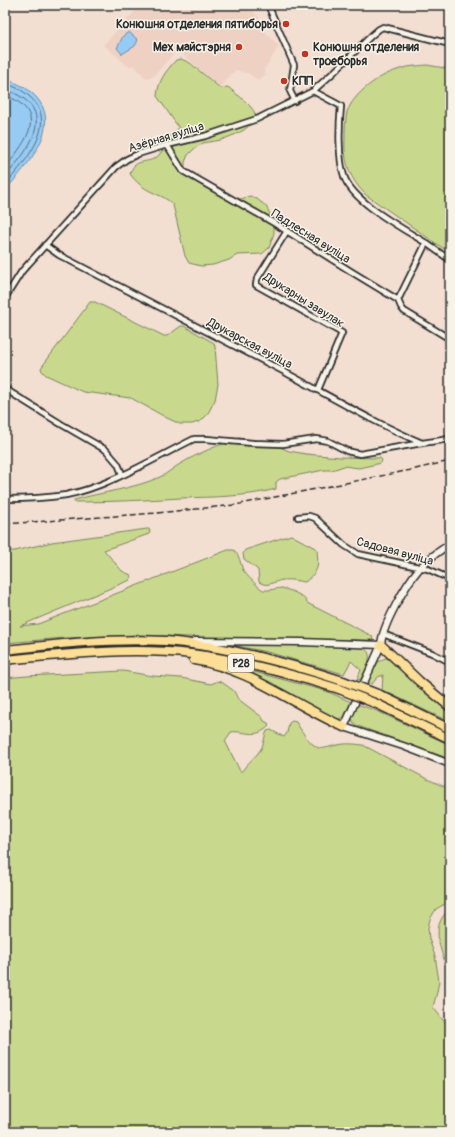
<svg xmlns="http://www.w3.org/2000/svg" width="455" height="1137" viewBox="0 0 455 1137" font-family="Pangolin,sans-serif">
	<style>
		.built { fill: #efd1c3 }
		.green { fill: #c8d98d; stroke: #7a825c }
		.water { fill: #96cbf4; stroke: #6b8ba4 }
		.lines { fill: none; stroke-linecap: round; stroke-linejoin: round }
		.shore { stroke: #566b7b; stroke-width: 1 }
		.street-casing { stroke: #2b2b2b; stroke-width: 8 }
		.secondary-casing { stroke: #2b2b2b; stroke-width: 9 }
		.highway-casing { stroke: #2b2b2b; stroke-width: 11 }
		.street { stroke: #f7f3e8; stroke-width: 4.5 }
		.secondary { stroke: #f7f3e8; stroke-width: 6 }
		.highway { stroke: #fdde96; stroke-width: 8 }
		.rail { stroke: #2b2b2b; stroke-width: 1.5; stroke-dasharray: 6 3; stroke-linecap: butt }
		.highway-bridge-casing { stroke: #2b2b2b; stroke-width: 11; stroke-linecap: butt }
		.highway-bridge { stroke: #fdde96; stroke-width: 8 }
		.poi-dot { fill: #c8321e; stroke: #f7f3e8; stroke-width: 1.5 }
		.labels { text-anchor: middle; stroke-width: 3; stroke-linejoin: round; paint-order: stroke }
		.shield { fill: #f7f3e8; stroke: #686764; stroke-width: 1 }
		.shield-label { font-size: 11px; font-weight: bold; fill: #2b2b2b }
		.poi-label { font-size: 12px; font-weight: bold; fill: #2b2b2b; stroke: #f7f3e8; text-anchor: end }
		.street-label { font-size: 12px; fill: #2b2b2b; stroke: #f7f3e8 }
	</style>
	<rect width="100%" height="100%" fill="#f2dfd2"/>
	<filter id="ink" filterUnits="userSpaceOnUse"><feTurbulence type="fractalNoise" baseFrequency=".025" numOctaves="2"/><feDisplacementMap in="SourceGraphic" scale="8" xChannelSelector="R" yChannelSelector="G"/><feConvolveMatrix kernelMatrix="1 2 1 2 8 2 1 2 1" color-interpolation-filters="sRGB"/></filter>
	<g filter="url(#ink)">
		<!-- built -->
		<path class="built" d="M141,5H247L260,18L256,22L279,46L264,70L266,75L257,80L249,74L236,70L220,87L177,50L154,76L146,78L133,65L129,67L103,45Z"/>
		<!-- green -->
		<path class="green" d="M181,59L190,63L220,88L228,87C238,96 254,105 257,119L244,130L234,135L221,140L203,143L195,148L188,155L185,162V171L220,194L241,199L250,196L257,199L266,206L274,223V233L269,248L262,254L237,255L229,260L213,265L201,266L189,263L185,256L173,205C167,198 160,196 152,192C143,188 136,182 130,174C135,156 148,166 159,155C163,151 165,143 168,138C171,134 175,131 179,128L157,96C158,81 166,71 176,60Z
			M427,65L450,69V253L366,195C350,179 344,163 345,140C345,131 345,121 347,112C354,93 378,76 397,70C407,66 417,66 427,65Z
			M95,302L164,336H167L181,326H184L214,343L215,347L218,384L215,400L207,415L201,421L192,424H180L167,418L131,398L83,392L46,375L42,371L41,368L90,302Z
			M239,438L268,442L289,451L306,454L340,457L380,458L382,460L381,463L359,468L344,466L332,470H324L280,479L276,482V489C246,497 212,497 181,498C146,500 110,502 74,502V500C102,492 133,489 160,477C167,474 173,468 180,464C199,453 218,445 239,438Z
			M147,529H149L150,532L149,534L104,550L122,571L131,575L130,580L20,626L38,624L228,550H234C240,556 240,563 243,570C245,574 259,588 263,590C269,591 276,588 282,588C289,590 305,595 307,603L372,636L373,640L216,638L140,635L64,638L5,643V551H15L52,542Z
			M291,535L317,549C318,567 320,570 305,582C298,581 290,579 283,580C273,581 268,588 259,582L258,570L244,559L243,554L245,550Z
			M227,644L360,647C378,651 365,670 360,680L357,679L361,670L351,661L344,674L267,652Z
			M385,658L390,659L416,684L450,710V722L382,690L383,675L378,677L372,684L367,682L378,662Z
			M224,664L326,691L351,702L343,717L339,719L332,717Z
			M123,671L153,676L181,678L211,684L218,681L223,683L234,691L238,699L262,717L264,721L268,723L269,726C255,740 245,730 231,732L225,741L240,771H242C247,763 256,757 261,749C264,744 264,737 267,731L271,730L284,737L287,733L289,723L292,721L296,722C301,730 307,740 314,745C321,752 329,746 338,745C346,743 355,744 363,745L427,779L450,789V901L436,909L430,919L428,928L429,939L435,956L439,981L437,992L433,1007L450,1029V1132H5V678L27,676Z
			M357,704L377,711L450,745V759L358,726L353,722L352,717Z
			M450,910V976C443,955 427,925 450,910Z"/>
		<!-- water -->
		<path class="water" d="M129,32L138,40L135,46L122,54L117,48L123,36Z
			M5,80C14,81 26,87 32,93C67,124 26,166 5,191Z"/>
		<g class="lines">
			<!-- shore -->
			<path class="shore" d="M5,84C13,85 24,91 30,97C60,124 24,163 5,185
				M5,89C9,90 12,92 16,94C58,115 25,154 5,177
				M5,95C50,113 26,141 5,168"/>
			<!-- street casing -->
			<g class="street-casing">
				<path id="street" d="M268,5L294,65L290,91L295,101
					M313,91L341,106C339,125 338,158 344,176C352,202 404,229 426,243L398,300
					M167,145L183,171L274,223L352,272L398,300L401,307L404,311L450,339
					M287,231L257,279L256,285L342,333L318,390
					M426,243L450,260
					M45,245L59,255C132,293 206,331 279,369C326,394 372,422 422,443
					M5,298L22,271L116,167L127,159L138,154L167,145L205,136L257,119L313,91L334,72L372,35L379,29L383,27L450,44
					M5,389L61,424L106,450L118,464L122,474
					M5,499C25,499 46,498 66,495C108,487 155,458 194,439H206L253,443L283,444L316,439L328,441L347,451L360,454L422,443L450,439
					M298,517L309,516L315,518L344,545L358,554L428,569L450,579
					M383,634L432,653L450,662"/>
			</g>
			<!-- secondary casing -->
			<g class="secondary-casing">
				<path id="secondary" d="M450,544C439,551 427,559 419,569C406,584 382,626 381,645L344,727L403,746L450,764
					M195,641L301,642L381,645"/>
			</g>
			<!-- highway casing -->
			<g class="highway-casing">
				<path id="highway" d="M381,645L419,681L450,707
					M5,650C58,644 112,638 166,641C226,646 285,662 343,681
					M5,660C66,654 130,647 191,654C241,660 291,674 339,689
					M194,660C249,668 294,705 344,727
					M380,695L450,729
					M377,704L450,739"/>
			</g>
			<!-- street -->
			<use href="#street" class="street"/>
			<!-- secondary -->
			<use href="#secondary" class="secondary"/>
			<!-- highway -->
			<use href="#highway" class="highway"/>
			<!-- rail -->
			<path class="rail" d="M5,524L157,513L235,505L411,470L450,461"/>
			<!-- highway-bridge casing -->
			<g class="highway-bridge-casing">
				<path id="highway-bridge" d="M343,681L380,695
					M339,689L377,704"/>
			</g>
			<!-- highway-bridge -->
			<use href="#highway-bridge" class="highway-bridge"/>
		</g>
	</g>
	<!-- markers -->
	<g class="poi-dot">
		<circle cx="286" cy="24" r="4"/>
		<circle cx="239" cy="47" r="4"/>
		<circle cx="305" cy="54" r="4"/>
		<circle cx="284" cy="81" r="4"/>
	</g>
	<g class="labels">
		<!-- shield labels -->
		<rect class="shield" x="228" y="654" width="26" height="18" rx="3"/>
		<g class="shield-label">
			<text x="241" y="667">Р28</text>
		</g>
		<!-- poi labels -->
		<g class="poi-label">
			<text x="278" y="28">Конюшня отделения пятиборья</text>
			<text x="231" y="51">Мех майстэрня</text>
			<text x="313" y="51" text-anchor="start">Конюшня отделения<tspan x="313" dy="14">троеборья</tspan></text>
			<text x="292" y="85" text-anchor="start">КПП</text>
		</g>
		<!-- street labels -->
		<g class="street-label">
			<text transform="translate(166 137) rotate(-17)" y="4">Азёрная вуліца</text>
			<text transform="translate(311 236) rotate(32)" y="4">Падлесная вуліца</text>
			<text transform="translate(304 300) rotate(32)" y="4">Друкарны завулак</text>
			<text transform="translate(250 343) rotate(28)" y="4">Друкарская вуліца</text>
			<text transform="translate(395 551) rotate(15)" y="4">Садовая вуліца</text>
		</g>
	</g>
	<!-- margin -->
	<rect width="455" height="1137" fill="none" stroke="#f7f3e8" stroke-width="20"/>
	<rect x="10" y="10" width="435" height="1117" fill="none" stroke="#2b2b2b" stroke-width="1.5" filter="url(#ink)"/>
</svg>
